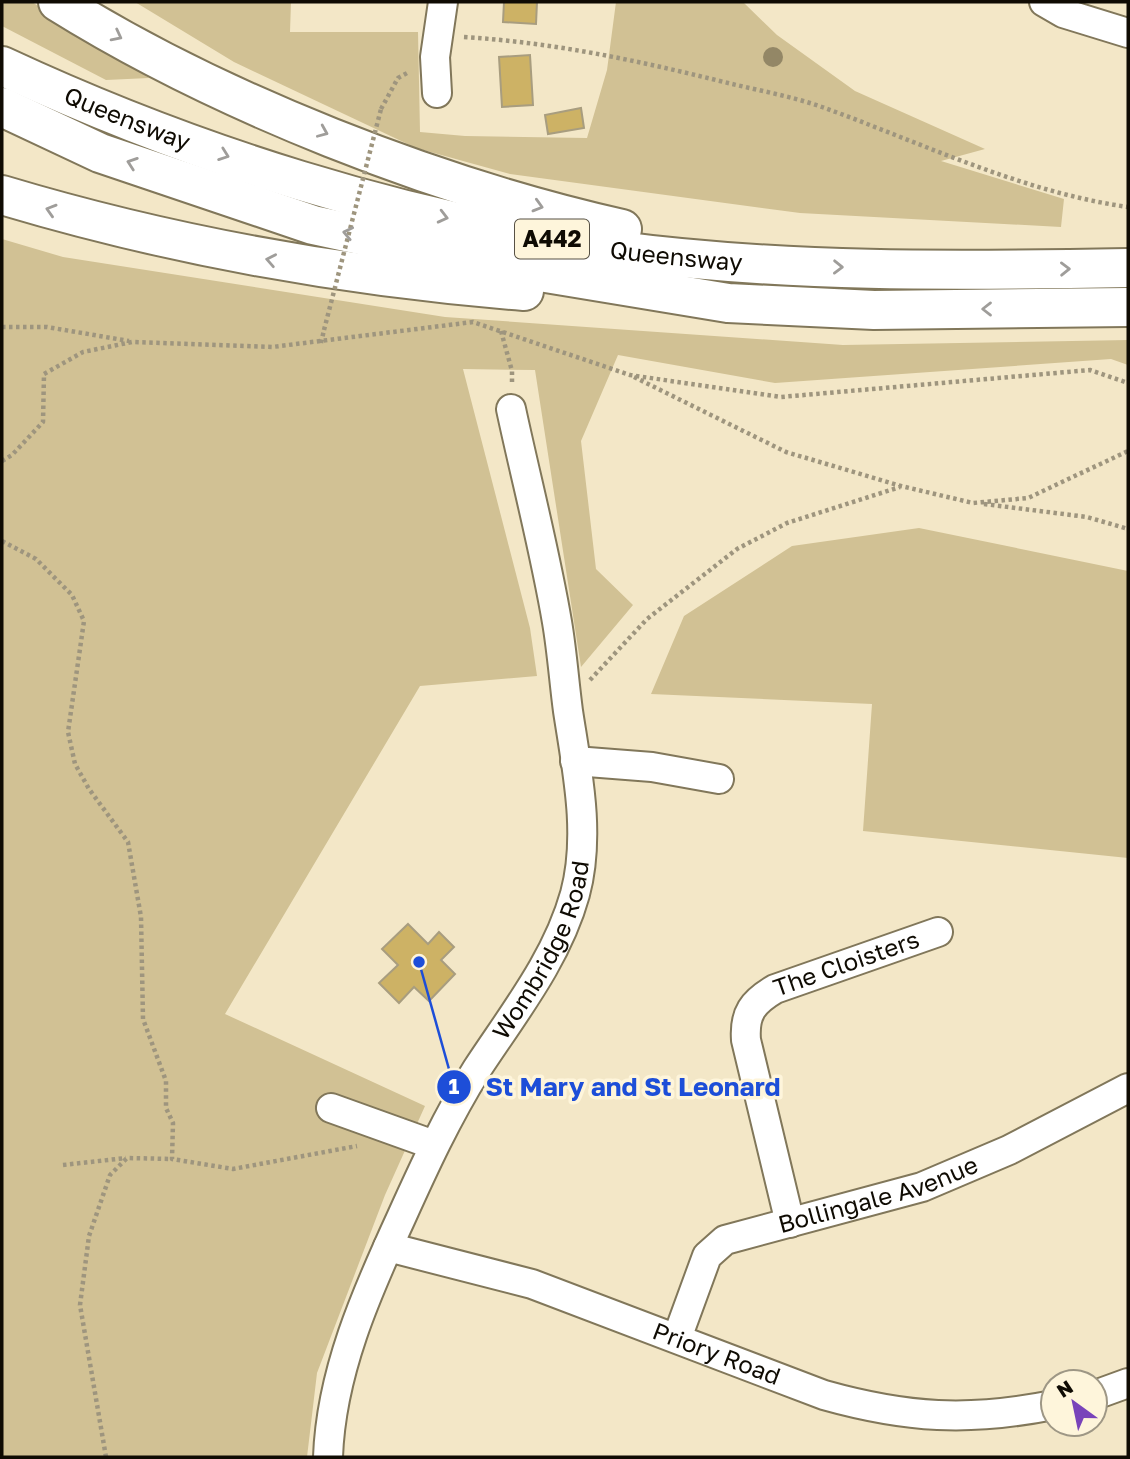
<svg xmlns="http://www.w3.org/2000/svg" width="1130" height="1459" viewBox="0 0 1130 1459" font-family="'Golos Text',sans-serif">
	<style>
		.green { fill: #d1c194 }
		.building { fill: #cdb265; stroke: #a89d7f; stroke-width: 2 }
		.lines { fill: none; stroke-linecap: round; stroke-linejoin: round }
		.minor-casing { stroke: #81775a; stroke-width: 32 }
		.highway-casing { stroke: #81775a; stroke-width: 42 }
		.path { stroke: #9e957e; stroke-width: 4.5; stroke-dasharray: 3.5 3.5; stroke-linecap: butt }
		.minor { stroke: #fff; stroke-width: 28 }
		.highway { stroke: #fff; stroke-width: 38 }
		.path-bridge { stroke: #9e957e; stroke-width: 4.5; stroke-dasharray: 3.5 3.5; stroke-linecap: butt }
		.tree { fill: #938766 }
		.oneway { stroke: #9f9d9a }
		.labels { text-anchor: middle; stroke-width: 7; stroke-linejoin: round; paint-order: stroke }
		.shield { fill: #fef5db; stroke: #575144; stroke-width: 2 }
		.shield-label { font-size: 23px; font-weight: bold; fill: #0f0b03 }
		.street-label { font-size: 24px; fill: #0f0b03; stroke: #fef5db }
		.leader { fill: none; stroke: #1d4ed8; stroke-width: 2.5 }
		.callout-dot { fill: #1d4ed8; stroke: #fef5db; stroke-width: 2.5 }
		.mark-label { font-size: 21px; text-anchor: middle; font-weight: bold; fill: #fff }
		.callout-label { font-size: 26px; text-anchor: middle; font-weight: bold; fill: #1d4ed8; stroke: #fef5db; stroke-width: 7; stroke-linejoin: round; paint-order: stroke }
	</style>
	<rect width="100%" height="100%" fill="#f3e7c7"/>
	<!-- green -->
	<path class="green" d="M2,2H32L149,78L106,80L2,26Z
		M135,2H291L290,32H418L420,132L465,136L587,138L607,70L616,2H743L777,35L855,91L985,149L941,161L1064,199L1061,227L800,213L510,174L416,148L234,62Z
		M2,239L63,257L445,317L843,345L1128,340V365L1111,359L775,383L618,355L581,441L596,569L633,605L581,667L535,370L463,369L530,628L537,676L420,686L225,1014L425,1106L385,1195L317,1373L307,1457H2Z
		M919,528L1128,571V858L863,831L872,704L651,694L684,616L792,546Z"/>
	<!-- building -->
	<path class="building" d="M504,2H537L536,24L503,22Z
		M530,55L533,105L502,107L499,57Z
		M581,108L584,128L548,134L545,115Z
		M408,924L428,944L439,932L454,947L441,960L455,974L429,1001L414,987L399,1003L379,983L398,965L382,949Z"/>
	<g class="lines">
		<!-- minor casing -->
		<g class="minor-casing">
			<g id="minor">
				<path d="M1044,2L1063,13L1128,33"/>
				<path d="M437,93L435,57L443,2"/>
				<path d="M575,761L652,767L719,779"/>
				<path d="M331,1108L434,1145"/>
				<path id="s1" d="M790,1223L746,1040C744,1013 753,1002 775,989L938,932"/>
				<path id="s2" d="M388,1247L532,1284L824,1395C906,1418 969,1422 1053,1405"/>
				<path id="s3" d="M677,1338L707,1256L725,1240L922,1187L1009,1150L1128,1088"/>
				<path d="M1095,1395L1128,1383"/>
				<path id="s4" d="M328,1457C331,1373 366,1294 401,1218C424,1167 447,1117 477,1069C513,1014 557,959 575,894C591,835 577,770 568,711C564,681 562,651 557,622C545,551 526,479 511,409"/>
			</g>
		</g>
		<!-- highway casing -->
		<g class="highway-casing">
			<g id="highway">
				<path d="M58,2C220,103 436,187 622,229"/>
				<path id="s5" d="M2,66C191,154 404,222 612,250C783,273 956,271 1128,268"/>
				<path d="M2,107L100,153L313,225L510,267L728,303L874,310L1128,307"/>
				<path d="M2,195C172,246 347,277 524,291"/>
			</g>
		</g>
		<!-- path -->
		<path class="path" d="M464,37C556,43 635,60 724,82C756,90 791,96 822,107C922,143 1022,192 1128,207
			M381,109L398,78L409,72
			M2,327H47L129,341
			M501,331L512,371V384
			M321,343L324,330
			M634,377L786,452L901,486L973,503L1028,498L1128,451
			M2,461L12,455L43,422L44,374L83,352L132,342L272,347L473,322L630,375L781,397L1090,370L1128,383
			M984,504L1087,517L1128,529
			M2,541L36,559L72,595L84,621L68,732L75,764L89,789L128,842L141,917L143,1019L166,1081V1108L173,1123L172,1159L233,1169L357,1146
			M590,680L647,619L737,549L787,523L900,487
			M63,1165L126,1158
			M106,1457L80,1305L89,1236L110,1175L127,1158L172,1159"/>
		<!-- minor -->
		<use href="#minor" class="minor"/>
		<!-- highway -->
		<use href="#highway" class="highway"/>
		<!-- path-bridge -->
		<path class="path-bridge" d="M324,330L381,109"/>
	</g>
	<!-- trees -->
	<circle class="tree" cx="773" cy="57" r="10"/>
	<!-- one-way arrows -->
	<defs><path id="oneway-chevron" d="M-2-3.5L2.5 0L-2 3.5" fill="none" stroke-width="1.6" stroke-linecap="round" stroke-linejoin="round" transform="scale(1.75)"/></defs>
	<g class="oneway">
		<use href="#oneway-chevron" transform="translate(117 36) rotate(27)"/>
		<use href="#oneway-chevron" transform="translate(323 132) rotate(23)"/>
		<use href="#oneway-chevron" transform="translate(224 155) rotate(20)"/>
		<use href="#oneway-chevron" transform="translate(132 163) rotate(-161)"/>
		<use href="#oneway-chevron" transform="translate(538 206) rotate(16)"/>
		<use href="#oneway-chevron" transform="translate(51 210) rotate(-163)"/>
		<use href="#oneway-chevron" transform="translate(443 217) rotate(14)"/>
		<use href="#oneway-chevron" transform="translate(348 233) rotate(-168)"/>
		<use href="#oneway-chevron" transform="translate(271 260) rotate(-169)"/>
		<use href="#oneway-chevron" transform="translate(838 267) rotate(1)"/>
		<use href="#oneway-chevron" transform="translate(1065 269) rotate(-1)"/>
		<use href="#oneway-chevron" transform="translate(987 309) rotate(180)"/>
	</g>
	<g class="labels">
		<!-- shield labels -->
		<rect class="shield" x="515" y="219.5" width="74" height="39" rx="5"/>
		<g class="shield-label">
			<text x="552" y="247">A442</text>
		</g>
		<!-- street labels -->
		<g class="street-label">
			<text dy="8" stroke="none"><textPath href="#s5" startOffset="136">Queensway</textPath></text>
			<text dy="8" stroke="none"><textPath href="#s5" startOffset="704">Queensway</textPath></text>
			<text dy="8" stroke="none"><textPath href="#s4" startOffset="556">Wombridge Road</textPath></text>
			<text dy="8" stroke="none"><textPath href="#s1" startOffset="327">The Cloisters</textPath></text>
			<text dy="8" stroke="none"><textPath href="#s3" startOffset="271">Bollingale Avenue</textPath></text>
			<text dy="8" stroke="none"><textPath href="#s2" startOffset="346">Priory Road</textPath></text>
		</g>
	</g>
	<!-- callouts -->
	<path class="leader" d="M419 962L454 1087"/>
	<g class="callout-dot">
		<circle cx="419" cy="962" r="7"/>
		<circle cx="454" cy="1087" r="18"/>
	</g>
	<g class="mark-label">
		<text x="454" y="1094">1</text>
	</g>
	<g class="callout-label">
		<text x="633" y="1096">St Mary and St Leonard</text>
	</g>
	<!-- border -->
	<rect width="1130" height="1459" fill="none" stroke="#0f0b03" stroke-width="7"/>
	<!-- north arrow -->
	<g transform="translate(1074 1403) rotate(327)"><circle r="33" fill="#fef5db" stroke="#9e9785" stroke-width="2"/>
	<path d="M0-5L12 26L0 18L-12 26Z" fill="#7943ba"/>
	<text y="-10" font-size="19" font-weight="bold" text-anchor="middle" fill="#0f0b03">N</text>
	</g>
</svg>
